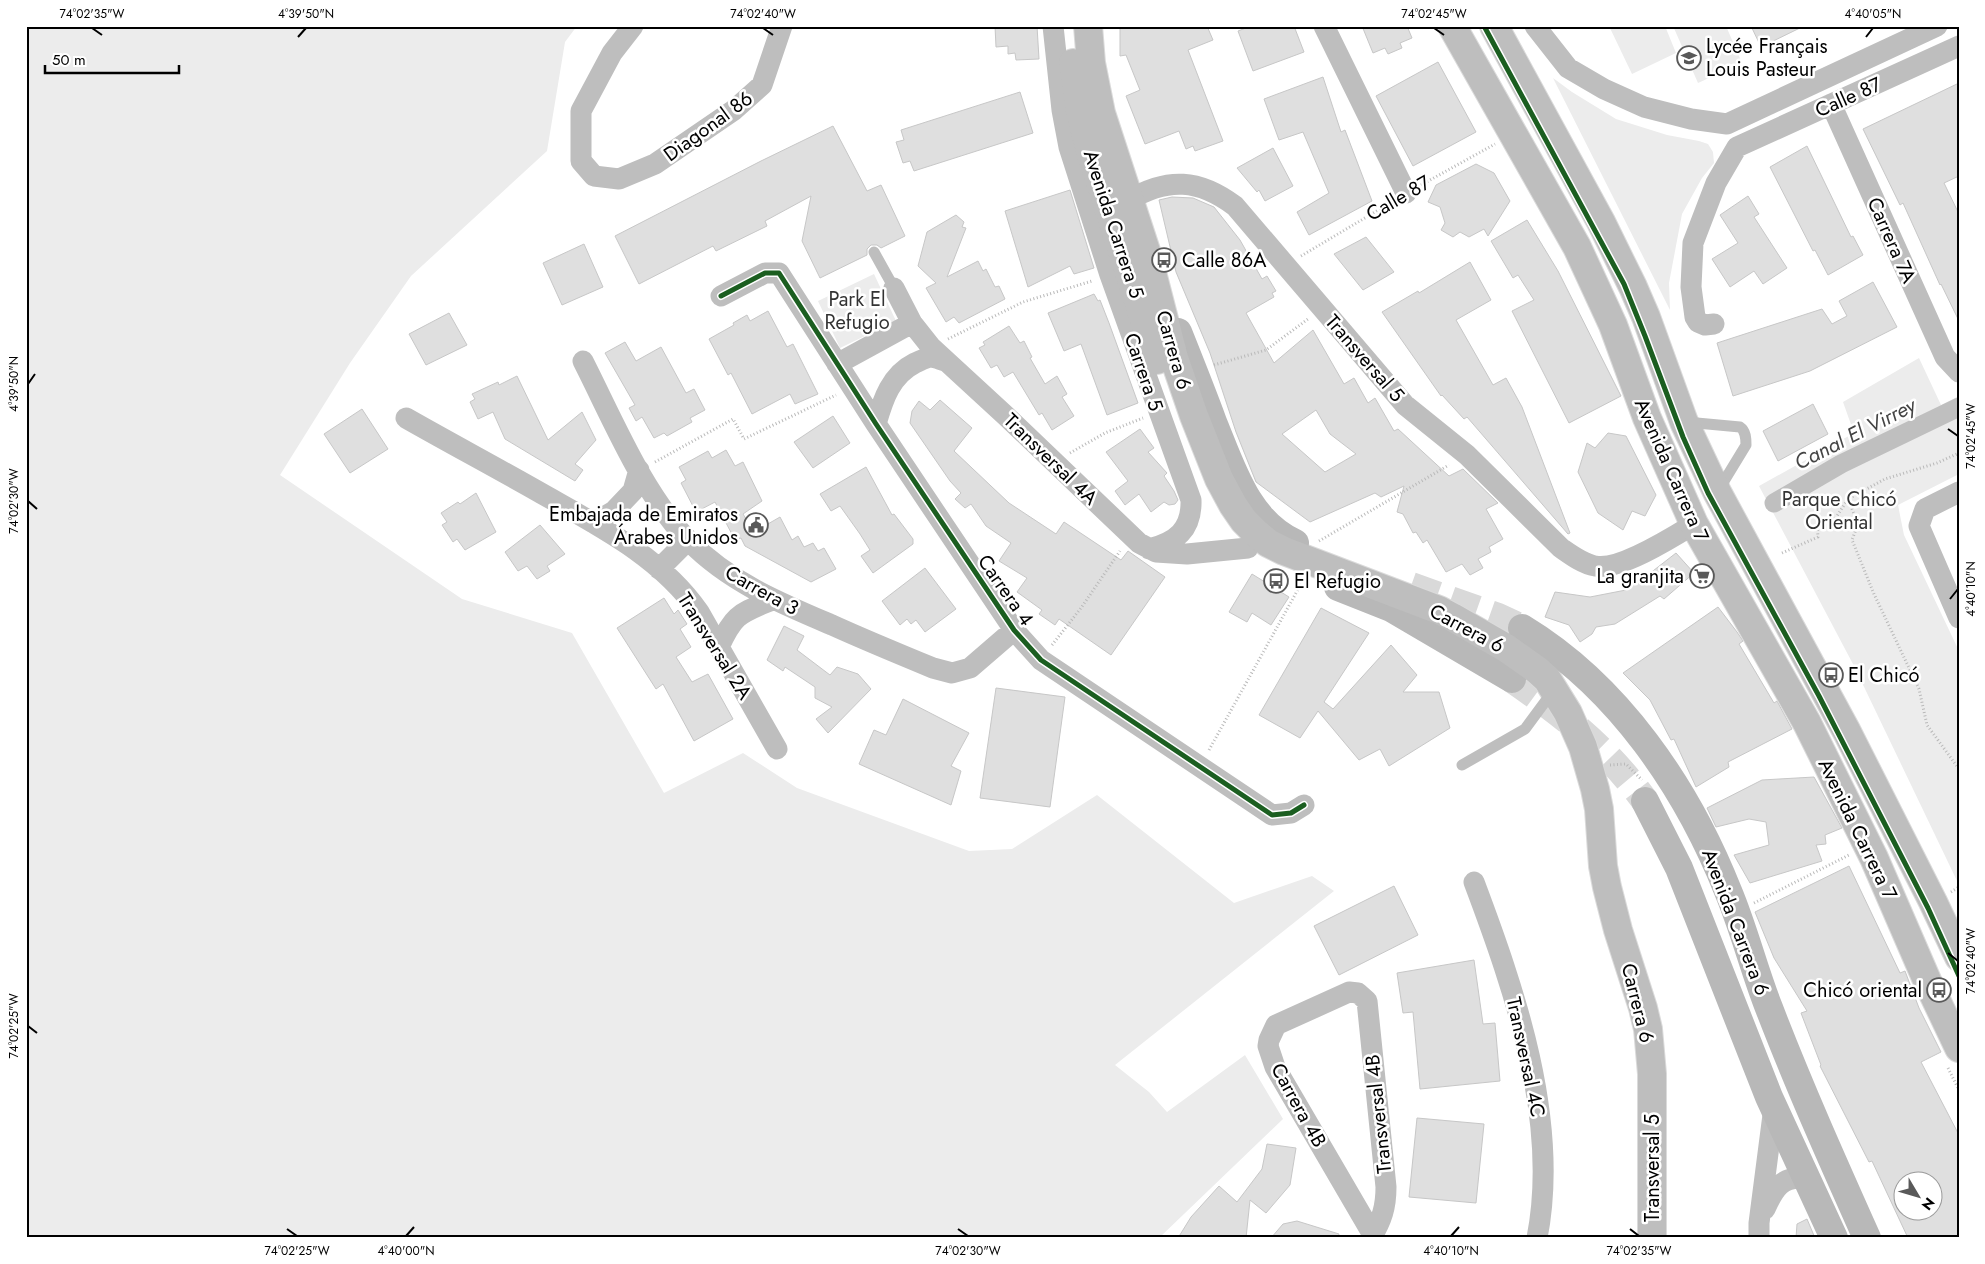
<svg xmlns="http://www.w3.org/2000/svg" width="1985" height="1264" viewBox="0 0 1985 1264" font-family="Jost,sans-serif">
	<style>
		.green { fill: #ececec }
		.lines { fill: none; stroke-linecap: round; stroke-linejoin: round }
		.canal { stroke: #bfbfbf; stroke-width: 19 }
		.building { fill: #dfdfdf; stroke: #c7c7c7; fill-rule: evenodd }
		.secondary-tunnel { stroke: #d9d9d9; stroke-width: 28; stroke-dasharray: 28 14; stroke-linecap: butt }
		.primary-casing { stroke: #dbdbdb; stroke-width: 30 }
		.path { stroke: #b9b9b9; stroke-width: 3; stroke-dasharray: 1 2.5; stroke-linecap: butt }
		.lane { stroke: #bebebe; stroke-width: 11 }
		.street { stroke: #bebebe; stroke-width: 21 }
		.secondary { stroke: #b8b8b8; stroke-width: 28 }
		.primary { stroke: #bebebe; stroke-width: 28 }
		.cycleway-casing { stroke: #fff; stroke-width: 8 }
		.cycleway { stroke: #1b5e20; stroke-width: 5 }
		.ticks { fill: none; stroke: #000; stroke-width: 2 }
		.labels { text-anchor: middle; stroke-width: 5; stroke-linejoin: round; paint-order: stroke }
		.poi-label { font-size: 20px; fill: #000; stroke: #fff; text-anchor: start }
		.street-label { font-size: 20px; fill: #000; stroke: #fff }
		.park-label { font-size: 20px; fill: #333; stroke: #fff }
		.water-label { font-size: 21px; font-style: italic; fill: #444; stroke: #fff }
		.neatline { fill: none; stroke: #000; stroke-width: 2 }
		.ticks-label { font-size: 12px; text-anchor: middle; fill: #000 }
	</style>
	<rect width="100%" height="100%" fill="#fff"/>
	<!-- green -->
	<path class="green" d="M26,26H577L565,42L547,151L411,276L350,363L280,475L462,599L572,633L664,793L743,753L797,788L969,851L1012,849L1097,795L1234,903L1312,876L1334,891L1115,1065L1149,1092L1167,1112L1245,1055L1283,1119L1159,1238H26Z
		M1609,26H1665L1676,53L1632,74Z
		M1673,26H1726L1742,63L1698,83Z
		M1553,78L1572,92L1616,119L1667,135L1699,141L1708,144L1713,152L1714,163L1702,178L1682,214L1669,283L1670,310Z
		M874,274L896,321L840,348L818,301Z
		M1919,358L1941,405L1959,396V474L1898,505L1904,535L1959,651V885L1854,666L1759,486L1854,433L1843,402Z"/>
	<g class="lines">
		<!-- canal -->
		<path class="canal" d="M1774,503L1841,464L1959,407"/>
	</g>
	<!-- building -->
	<path class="building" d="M995,26H1037L1039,59L1016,60L1015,53L1008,54V46L996,47Z
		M1120,26H1207L1213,40L1188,50L1223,141L1195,151L1193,146L1186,149L1179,131L1145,144L1126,96L1140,90L1126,55L1120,56Z
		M1251,26H1294L1304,52L1253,71L1238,31Z
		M1362,26H1407L1412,38L1400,43L1402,48L1388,54L1385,48L1373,53Z
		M1751,26H1804L1761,47Z
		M1438,62L1476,132L1413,166L1376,96Z
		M1323,77L1341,132L1345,130L1372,201L1309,235L1297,212L1329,193L1303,132L1279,140L1264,99Z
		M1959,83V176L1944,183L1959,214V321L1941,284L1940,285L1903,203L1900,205L1863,129Z
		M1020,92L1033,133L914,171L910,161L903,163L896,142L904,140L901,130Z
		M833,126L867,191L881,185L905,236L881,248L877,245H871L867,249V255L820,278L802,241L811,196L765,221L767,226L716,251L713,246L639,284L615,236L761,161Z
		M1807,146L1851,237L1853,236L1863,255L1828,275L1815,250L1813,251L1770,167Z
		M1273,148L1293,186L1265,201L1259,190L1257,192L1237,168Z
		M1476,164L1494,173L1510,201L1488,236L1484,229L1469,237L1460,232L1453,237L1441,230L1445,223L1440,207L1428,202L1436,185Z
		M1070,190L1094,268L1074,274L1070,266L1028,287L1005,211Z
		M1748,196L1759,214L1754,217L1787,268L1763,284L1754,271L1730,287L1712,259L1738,243L1720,215Z
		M1172,197L1193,198L1214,207L1240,240L1262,279L1267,276L1276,291L1272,293L1274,297L1246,313L1274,363L1313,330L1344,384L1354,378L1368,403L1375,398L1394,431L1398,429L1449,476L1463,469L1498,503L1486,509L1503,539L1489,547L1491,552L1478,559L1483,568L1470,575L1462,564L1446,572L1427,540L1423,543L1416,532L1413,533L1403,514L1397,512L1404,486L1381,497L1375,493L1310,522L1256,482L1236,432L1210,353L1176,272L1159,200ZM1316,410L1330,434L1356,454L1325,472L1282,434Z
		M956,215L964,222L962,227L966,228L947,277L978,261L983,271L986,269L995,287L999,286L1005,299L959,323L954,317L946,322L926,288L936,283L918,266L927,232Z
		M1527,220L1558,271L1621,396L1569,423L1512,311L1534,300L1518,275L1513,278L1491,241Z
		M1366,237L1394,272L1363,290L1334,254Z
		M584,244L603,287L562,305L543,263Z
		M1470,262L1491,300L1456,320L1493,385L1506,378L1522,407L1570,533L1568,534L1467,417L1464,419L1442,395L1441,396L1382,312L1418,291L1419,293Z
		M1873,282L1897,327L1810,371L1733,396L1717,343L1822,309L1832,324L1847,316L1839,301Z
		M1094,294L1098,301L1100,300L1109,323L1138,403L1107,415L1081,344L1064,351L1048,313Z
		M768,311L787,347L793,344L818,394L795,404L790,394L752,414L731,373L728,375L709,339L734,325L733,323L747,315L750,321Z
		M449,313L467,345L426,365L409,334Z
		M1009,326L1020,343L1024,341L1032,357L1030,358L1045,384L1057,376L1067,394L1062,397L1074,416L1052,430L1042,413L1039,415L1013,372L1004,377L997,365L991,368L979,348L985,345L983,342Z
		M625,342L636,361L661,347L686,393L694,389L705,410L690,418L692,422L667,436L664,433L654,438L642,417L636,421L629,408L635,405L605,353Z
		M517,376L548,440L582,412L596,440L575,464L583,470L575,481L505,439L493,412L478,419L470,402L475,399L472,394L498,382L499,385Z
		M940,400L972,428L954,451L1009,503L1056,534L1064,522L1121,560L1128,551L1165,577L1111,655L1059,619L1055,625L1039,614L1042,610L1017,592L1027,578L999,561L1011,543L986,526L971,504L965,508L955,499L961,493L950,481L910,423L912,411L919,401L930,410Z
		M1813,404L1828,434L1778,461L1763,431Z
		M362,409L388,449L350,473L324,434Z
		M833,416L850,443L813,468L794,442Z
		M1140,429L1154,448L1148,452L1167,473L1164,476L1174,491L1178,500L1175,504L1169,505L1164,502L1151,512L1139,494L1125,505L1115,491L1128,481L1106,452Z
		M1608,433L1626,436L1656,495L1645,516L1632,511L1623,530L1598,513L1578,472L1587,443L1595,448Z
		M726,450L735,466L743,462L762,501L743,514L754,532L780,517L792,540L798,536L804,547L813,543L818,551L824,548L836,569L811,582L745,546L741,538L735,540L715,502L696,512L681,483L686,480L679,467L708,451L712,458Z
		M866,467L892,515L894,514L913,539V544L873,573L861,556L870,550L860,534L840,506L831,511L820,494Z
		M476,493L496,532L465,550L457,539L453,542L442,525L447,522L441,513L458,502L460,504Z
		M540,525L565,554L547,566L550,571L537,579L527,566L518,571L505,552Z
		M1676,553L1694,573L1664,599L1660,596L1615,624L1596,627L1592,634L1580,642L1569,625L1545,617L1555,592L1590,597L1626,590L1649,574Z
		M925,568L956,609L925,632L916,620L911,624L907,619L900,625L882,601Z
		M1252,574L1289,597L1271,625L1252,613L1247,622L1229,612Z
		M664,598L674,614L678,610L687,624L680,629L691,647L676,657L692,682L708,674L733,719L694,741L663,684L656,689L617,628Z
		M1718,607L1737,632L1743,641L1739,644L1774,703L1777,701L1792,729L1728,762L1729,767L1696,787L1674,739L1671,740L1650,700L1623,673Z
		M1321,608L1369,633L1324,702L1333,709L1391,645L1417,675L1403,692H1439L1450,728L1389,766L1380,749L1359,760L1318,711L1300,738L1259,715Z
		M784,626L804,636L797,650L830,675L837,667L858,674L871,689L828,733L816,719L832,707L815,698V687L785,667L783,671L767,660Z
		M996,688L1065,697L1050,807L980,798Z
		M903,699L969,733L951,766L961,771L951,805L859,764L874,730L886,735Z
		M1814,777L1842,828L1825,835L1826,844L1816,845L1822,861L1750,883L1734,855L1769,845L1766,822L1749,819L1716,827L1707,808L1762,780Z
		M1849,866L1900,973L1905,971L1919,1008L1941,1052L1921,1062L1959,1135V1238H1908L1872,1161L1869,1162L1820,1066L1821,1065L1801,1013L1807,1011L1774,958L1755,912ZM1902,1182H1932V1212H1902Z
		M1394,886L1418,935L1339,975L1314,926Z
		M1474,960L1483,1024L1495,1023L1500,1081L1420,1089L1413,1012L1403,1013L1397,973Z
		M1417,1118L1484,1124L1476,1203L1409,1197Z
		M1267,1144L1296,1148L1290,1185L1266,1213L1250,1200L1246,1238H1178L1191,1217L1219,1186L1237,1202L1262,1169Z
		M1807,1219L1815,1238H1796L1797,1224Z
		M1297,1221L1339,1234L1338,1238H1271L1283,1224Z"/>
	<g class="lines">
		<!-- secondary-tunnel -->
		<path class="secondary-tunnel" d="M1411,586L1498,617L1522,628
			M1512,679C1563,714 1608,750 1645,801"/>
		<!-- primary casing -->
		<g class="primary-casing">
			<path id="primary" d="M1088,26L1091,63L1101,113L1148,257L1174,358L1194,416L1219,479L1233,505L1244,521L1255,532L1268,543L1284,551L1439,610L1452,617L1506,648L1537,670L1547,679L1568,713L1583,747L1595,789L1599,809L1603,866L1607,887L1618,930L1643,1008L1648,1029L1652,1074V1238
				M1452,26L1577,247L1613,325L1647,418L1694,524L1807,723L1874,858L1929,985L1959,1048
				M1494,26L1601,222L1633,287L1646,317L1684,422L1717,492L1847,732L1933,902L1959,957
				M1073,63L1080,112L1091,154L1157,360"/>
		</g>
		<!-- path -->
		<path class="path" d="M1421,185L1495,144
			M1301,256L1390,203
			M948,339L1023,302L1092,281
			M1214,365L1266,350L1308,319
			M1070,453L1105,433L1143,418
			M655,462L733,419L744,439L836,395
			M1848,499L1858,524L1852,540L1874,594L1919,689L1927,725L1959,769
			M1319,541L1449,465
			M1782,553L1818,537L1817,522L1835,519L1848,499L1885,479L1937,463L1959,453
			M1052,645L1081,608L1120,551
			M1209,750L1301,584
			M1610,765L1626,764L1642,780
			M1951,892L1959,887
			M1754,903L1849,855
			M1948,1068L1959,1090"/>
		<!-- lane -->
		<path class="lane" d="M874,252L894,288
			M1686,422L1740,427C1746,431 1746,439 1746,445L1718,491
			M1462,765L1525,729L1553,691"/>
		<!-- street -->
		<path class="street" d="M633,26L612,53L581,111V161L594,176L619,179L655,164L734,110L762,85L782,26
			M1053,26L1062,110L1069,147L1110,275L1191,500C1192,530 1176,542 1149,549
			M1324,26L1406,193
			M1535,26L1568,68L1604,89L1644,107L1691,119L1727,124L1937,26
			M1831,104L1945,357L1959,372
			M1129,200C1168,177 1199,179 1235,206L1405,405L1467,455L1561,548C1571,555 1583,564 1595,566C1619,571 1673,537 1694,524
			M894,288L912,323L931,347L1006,416L1139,543L1156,552L1187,554L1248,548
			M721,296L765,273H779L876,424L1014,630L1041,660L1272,815L1291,813L1304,805
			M1714,324L1705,325L1698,322L1695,317L1691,287L1693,243L1716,183L1737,147L1959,46
			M583,361C613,420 643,494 689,541C729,582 780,603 832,625C865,640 899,654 933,668L952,673L970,668L1014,630
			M837,364L912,323
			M406,418C450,443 495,467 539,492C597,525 660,556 699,612L777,749
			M876,424C883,399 891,375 915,363C920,361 925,358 930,357C935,357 941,360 945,361
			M1959,492L1925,509L1919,526L1959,618
			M594,523L614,511L633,491L639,470
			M659,569L688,540
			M719,647C734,614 739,614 772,600
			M1474,882C1515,991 1560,1121 1537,1238
			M1765,1209C1774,1189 1782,1175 1806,1179
			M1371,1238C1382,1220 1386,1207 1386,1187L1367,1001L1358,993L1349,992L1276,1025L1269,1040L1268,1046L1275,1067L1373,1235
			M1759,1238V1223L1774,1107"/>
		<!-- secondary -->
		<path class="secondary" d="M1178,332C1190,362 1202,392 1213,422C1232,468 1247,521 1295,543
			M1338,587L1391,608L1512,679
			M1522,628C1618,686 1687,788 1728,891C1744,929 1754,970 1769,1008C1799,1086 1833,1162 1867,1238
			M1645,801L1679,868L1769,1097L1834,1238"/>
		<!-- primary -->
		<use href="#primary" class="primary"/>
		<!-- cycleway casing -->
		<g class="cycleway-casing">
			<path id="cycleway" d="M1484,26L1624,284L1645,336L1683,437L1708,493L1819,696L1928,908L1959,976
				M721,296L765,273H779L876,424L1014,630L1041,660L1272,815L1291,813L1304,805"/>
		</g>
		<!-- cycleway -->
		<use href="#cycleway" class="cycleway"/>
	</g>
	<!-- ticks -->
	<path class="ticks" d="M92,28L102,35M763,28L773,35M1434,28L1444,35M298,37L306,28M1866,37L1873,28M28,384L35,374M1948,429L1958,436M28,501L37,509M1950,599L1958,589M1948,953L1958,961M28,1026L37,1033M287,1229L297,1236M958,1229L968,1236M1630,1229L1639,1236M406,1236L414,1227M1451,1236L1459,1227"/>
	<!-- icons -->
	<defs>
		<g id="school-ring" transform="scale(1.25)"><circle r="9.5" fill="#fff" stroke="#595959" stroke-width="1.5"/><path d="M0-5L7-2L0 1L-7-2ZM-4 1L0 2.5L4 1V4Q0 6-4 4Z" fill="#595959"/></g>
		<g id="bus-ring" transform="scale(1.25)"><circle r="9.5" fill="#fff" stroke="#595959" stroke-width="1.5"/><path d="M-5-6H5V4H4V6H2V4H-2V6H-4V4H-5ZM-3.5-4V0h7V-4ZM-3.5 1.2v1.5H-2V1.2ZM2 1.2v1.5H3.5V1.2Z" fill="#595959"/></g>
		<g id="civic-ring" transform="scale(1.25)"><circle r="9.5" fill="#fff" stroke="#595959" stroke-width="1.5"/><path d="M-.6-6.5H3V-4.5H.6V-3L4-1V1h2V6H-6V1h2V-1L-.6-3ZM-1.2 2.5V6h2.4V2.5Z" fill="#595959"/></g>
		<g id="supermarket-ring" transform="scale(1.25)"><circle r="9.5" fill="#fff" stroke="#595959" stroke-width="1.5"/><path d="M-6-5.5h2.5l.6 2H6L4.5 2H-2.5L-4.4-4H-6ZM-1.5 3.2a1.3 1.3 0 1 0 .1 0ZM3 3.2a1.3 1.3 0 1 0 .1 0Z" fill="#595959"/></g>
	</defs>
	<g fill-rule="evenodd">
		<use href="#school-ring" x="1689" y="58"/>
		<use href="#bus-ring" x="1164" y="260"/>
		<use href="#civic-ring" x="756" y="525"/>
		<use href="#supermarket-ring" x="1702" y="576"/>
		<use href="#bus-ring" x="1276" y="581"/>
		<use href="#bus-ring" x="1831" y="675"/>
		<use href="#bus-ring" x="1939" y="990"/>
	</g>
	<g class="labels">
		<!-- poi labels -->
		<g class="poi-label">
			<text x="1706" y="53">Lycée Français<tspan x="1706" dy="23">Louis Pasteur</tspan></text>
			<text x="1182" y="267">Calle 86A</text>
			<text x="738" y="521" text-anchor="end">Embajada de Emiratos<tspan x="738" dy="23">Árabes Unidos</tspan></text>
			<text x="1684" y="583" text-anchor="end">La granjita</text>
			<text x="1294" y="588">El Refugio</text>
			<text x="1848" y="682">El Chicó</text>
			<text x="1922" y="997" text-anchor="end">Chicó oriental</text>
		</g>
		<!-- street labels -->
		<g class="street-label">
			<text transform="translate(1848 97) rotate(-24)" y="7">Calle 87</text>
			<text transform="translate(708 126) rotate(-36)" y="7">Diagonal 86</text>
			<text transform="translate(1398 198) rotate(-30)" y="7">Calle 87</text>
			<text transform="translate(1114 224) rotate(72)" y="7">Avenida Carrera 5</text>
			<text transform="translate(1892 240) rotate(66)" y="7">Carrera 7A</text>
			<text transform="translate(1174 350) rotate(74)" y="7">Carrera 6</text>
			<text transform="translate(1365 358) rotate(49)" y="7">Transversal 5</text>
			<text transform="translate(1144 372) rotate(71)" y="7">Carrera 5</text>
			<text transform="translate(1051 459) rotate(44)" y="7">Transversal 4A</text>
			<text transform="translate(1672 470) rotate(66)" y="7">Avenida Carrera 7</text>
			<text transform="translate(762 590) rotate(29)" y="7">Carrera 3</text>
			<text transform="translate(1006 590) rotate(55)" y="7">Carrera 4</text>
			<text transform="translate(1467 628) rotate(28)" y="7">Carrera 6</text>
			<text transform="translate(715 646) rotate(58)" y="7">Transversal 2A</text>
			<text transform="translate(1858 829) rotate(64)" y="7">Avenida Carrera 7</text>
			<text transform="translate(1736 922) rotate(69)" y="7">Avenida Carrera 6</text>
			<text transform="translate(1638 1003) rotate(76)" y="7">Carrera 6</text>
			<text transform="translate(1526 1057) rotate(78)" y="7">Transversal 4C</text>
			<text transform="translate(1299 1105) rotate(61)" y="7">Carrera 4B</text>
			<text transform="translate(1378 1114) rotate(-96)" y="7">Transversal 4B</text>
			<text transform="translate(1652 1168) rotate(-90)" y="7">Transversal 5</text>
		</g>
		<!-- park labels -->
		<g class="park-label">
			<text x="857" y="306">Park El<tspan x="857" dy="23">Refugio</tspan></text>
			<text x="1839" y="506">Parque Chicó<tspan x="1839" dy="23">Oriental</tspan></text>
		</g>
		<!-- water labels -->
		<g class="water-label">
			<text transform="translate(1855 434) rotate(-27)" y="7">Canal El Virrey</text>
		</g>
	</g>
	<!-- border -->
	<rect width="1985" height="1264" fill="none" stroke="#ffffff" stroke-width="55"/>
	<!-- north arrow -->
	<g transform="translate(1918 1196) rotate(128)"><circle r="24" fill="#ffffff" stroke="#999999"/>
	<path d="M0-4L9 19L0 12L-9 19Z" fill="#595959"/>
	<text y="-8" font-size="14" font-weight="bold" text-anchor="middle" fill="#000000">N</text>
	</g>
	<!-- scale -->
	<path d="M45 65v8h134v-8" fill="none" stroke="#000000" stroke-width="2.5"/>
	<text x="52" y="65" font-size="15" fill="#000000" stroke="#ffffff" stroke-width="4" paint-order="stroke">50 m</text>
	<rect x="28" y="28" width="1930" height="1208" class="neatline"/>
	<g class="ticks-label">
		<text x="92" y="18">74°02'35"W</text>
		<text x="306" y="18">4°39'50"N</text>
		<text x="763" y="18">74°02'40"W</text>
		<text x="1434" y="18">74°02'45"W</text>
		<text x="1873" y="18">4°40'05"N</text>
		<text transform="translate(14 384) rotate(-90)" y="4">4°39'50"N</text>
		<text transform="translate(1971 436) rotate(-90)" y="4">74°02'45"W</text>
		<text transform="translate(14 501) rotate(-90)" y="4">74°02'30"W</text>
		<text transform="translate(1971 589) rotate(-90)" y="4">4°40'10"N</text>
		<text transform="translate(1971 961) rotate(-90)" y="4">74°02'40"W</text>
		<text transform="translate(14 1026) rotate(-90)" y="4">74°02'25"W</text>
		<text x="297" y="1255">74°02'25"W</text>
		<text x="406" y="1255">4°40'00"N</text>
		<text x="968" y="1255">74°02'30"W</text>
		<text x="1451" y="1255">4°40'10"N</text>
		<text x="1639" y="1255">74°02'35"W</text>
	</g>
</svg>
